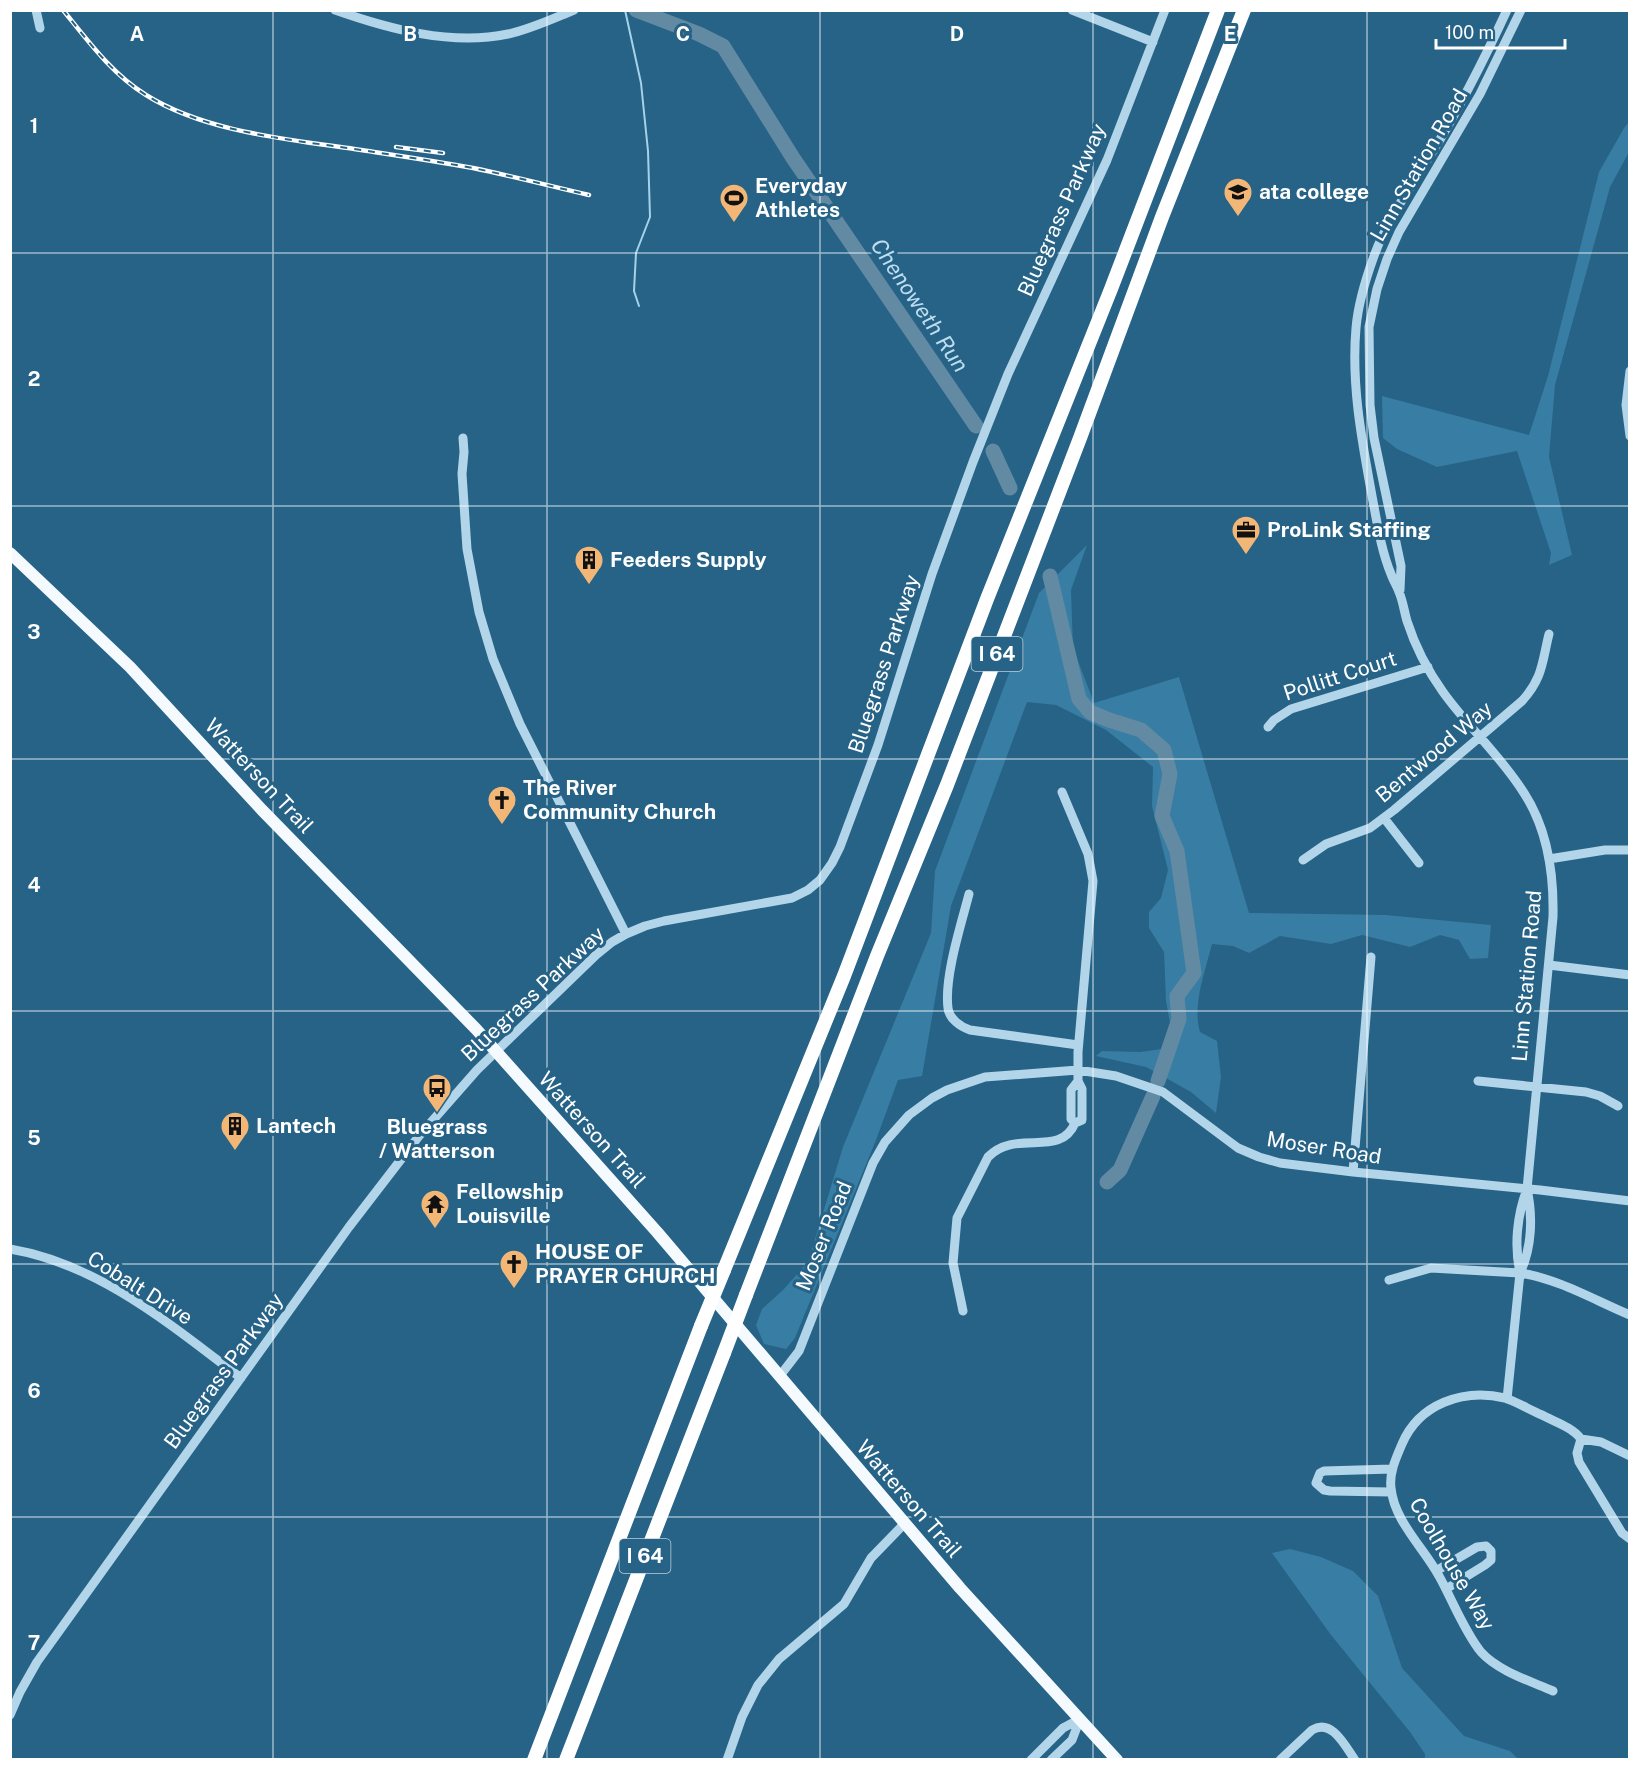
<svg xmlns="http://www.w3.org/2000/svg" width="1640" height="1770" viewBox="0 0 1640 1770" font-family="'Public Sans',sans-serif">
	<style>
		.green { fill: #387da3 }
		.lines { fill: none; stroke-linecap: round; stroke-linejoin: round }
		.stream { stroke: #a6d2e9; stroke-width: 2 }
		.river { stroke: #628ba3; stroke-width: 15 }
		.minor { stroke: #b2d5e9; stroke-width: 9 }
		.major { stroke: #f5fafe; stroke-width: 12 }
		.highway { stroke: #fff; stroke-width: 14 }
		.rail-casing { stroke: #fff; stroke-width: 4.5 }
		.rail { stroke: #266387; stroke-width: 2; stroke-dasharray: 7; stroke-linecap: butt }
		.highway-bridge { stroke: #fff; stroke-width: 14 }
		.grid { fill: none; stroke: #fff; stroke-width: 1.5; stroke-opacity: 0.55 }
		.labels { text-anchor: middle; stroke-width: 6; stroke-linejoin: round; paint-order: stroke }
		.shield { fill: #266387; stroke: #bed0db; stroke-width: 1.5 }
		.shield-label { font-size: 20px; font-weight: bold; fill: #fff }
		.street-label { font-size: 21px; fill: #fff; stroke: #266387 }
		.poi-label { font-size: 21px; font-weight: bold; fill: #fff; stroke: #266387; text-anchor: start }
		.water-label { font-size: 22px; font-style: italic; fill: #bedef0; stroke: #266387 }
		.grid-label { font-size: 20px; text-anchor: middle; font-weight: bold; fill: #fff; stroke: #266387; stroke-width: 6; stroke-linejoin: round; paint-order: stroke }
	</style>
	<rect width="100%" height="100%" fill="#266387"/>
	<!-- green -->
	<path class="green" d="M1629,122V152L1610,187L1555,385L1549,457L1572,555L1549,565L1551,553L1517,451L1437,467L1397,449L1383,438L1382,396L1529,435L1548,376L1599,172L1624,128Z
		M1087,545L1071,590L1073,648L1094,703L1179,677L1249,913L1386,915L1491,925L1488,958L1470,959L1459,940L1440,935L1410,947L1362,935L1331,944L1280,936L1249,953L1233,946L1212,944C1205,972 1192,1005 1200,1032L1217,1041L1221,1077L1216,1113L1191,1092L1146,1067L1096,1056L1102,1051L1140,1052L1162,1049L1171,1028L1166,1001L1164,952L1149,928V912L1161,898L1168,870L1152,806L1153,767L1106,730L1056,705L1027,702L951,906L922,1076L898,1080L876,1140L795,1338L786,1349L764,1344L756,1325L762,1309L783,1290L808,1262L843,1147L931,933L935,871L1039,593Z
		M1290,1549L1321,1557L1353,1571L1378,1596L1402,1668L1464,1736L1510,1751L1518,1759H1425V1754L1410,1732L1331,1635L1272,1553Z"/>
	<g class="lines">
		<!-- stream -->
		<path class="stream" d="M625,10L641,83L648,151L650,217L636,253L634,291L639,306"/>
		<!-- river -->
		<path class="river" d="M636,10L699,34L723,46L793,158L976,426
			M993,451L1010,488
			M1050,576L1079,699L1090,712L1109,720L1141,730L1164,750L1170,774L1162,816L1177,851L1194,973L1177,996L1179,1019L1158,1081
			M1107,1182L1120,1170L1153,1096"/>
		<!-- minor -->
		<path class="minor" d="M36,10L40,28
			M335,10C389,29 451,46 508,34C531,29 552,19 574,10
			M1072,10L1153,42
			M1507,10C1484,60 1459,109 1430,156C1410,188 1387,220 1374,256C1366,278 1358,304 1356,328C1351,385 1362,441 1372,496C1377,522 1381,550 1391,574C1393,580 1397,586 1399,592C1403,601 1404,611 1407,621C1415,646 1428,671 1443,692C1468,727 1501,756 1524,793C1548,830 1554,874 1553,917L1527,1189C1517,1215 1514,1246 1520,1273L1507,1399
			M1630,371L1626,405L1630,436
			M463,438L464,452L462,474L467,549L479,612L493,659L520,724L626,934
			M1400,590L1401,566L1374,438L1370,405L1369,327L1377,289L1387,259L1399,232L1480,94L1521,10
			M1268,727L1274,720L1291,709L1428,667
			M1384,818L1419,863
			M1549,859L1605,850H1630
			M1303,860L1326,844L1370,828L1394,810L1522,701C1543,678 1542,662 1549,634
			M969,894C961,925 944,977 948,1008C949,1019 961,1027 970,1030L1078,1045
			M1549,965L1630,975
			M1478,1081L1586,1092L1600,1096L1618,1106
			M1075,1123L1071,1119V1090L1078,1081
			M1353,1172L1371,957
			M10,1249C99,1264 171,1325 241,1378
			M1520,1273C1532,1248 1533,1216 1527,1189
			M1389,1280L1431,1268L1520,1273C1559,1279 1594,1300 1630,1315
			M963,1311L953,1263L957,1218L988,1157C1016,1128 1060,1159 1075,1123L1082,1120V1089L1078,1081V1052L1093,881L1088,854L1062,792
			M779,1377L799,1351L873,1163L885,1142L909,1115L932,1098L947,1090L985,1077L1078,1070L1116,1076L1163,1092L1238,1148L1259,1157L1280,1163L1353,1172L1540,1190L1630,1201
			M1581,1439L1601,1442L1630,1456
			M1391,1492L1330,1491L1324,1490L1316,1483L1320,1473L1324,1471L1392,1469
			M1436,1571L1477,1547L1486,1546L1491,1551V1560L1485,1565L1446,1589
			M1553,1691C1530,1681 1498,1671 1481,1652C1464,1631 1452,1599 1439,1576C1424,1548 1394,1521 1391,1488C1389,1473 1396,1458 1402,1444C1419,1404 1463,1388 1505,1398C1517,1402 1530,1410 1542,1415C1555,1422 1572,1427 1581,1439L1577,1453L1579,1462L1622,1533L1630,1539
			M10,1715L20,1692L37,1662L349,1227L419,1136L477,1070L596,955L612,942L626,934L645,926L664,921L792,898L808,890L820,880L832,863L840,847L878,745L932,574L973,462L1008,374L1107,160L1165,10
			M727,1760L742,1717L758,1685L779,1659L844,1604L871,1558L904,1524
			M1031,1760L1063,1728L1080,1719
			M1051,1760L1072,1740L1080,1719
			M1280,1760L1312,1730C1332,1718 1345,1746 1355,1760"/>
		<!-- major -->
		<path class="major" d="M10,553L130,667L262,810L476,1029L657,1232L960,1588L1117,1760"/>
		<!-- highway -->
		<path class="highway" d="M724,1270L844,976L987,599L1111,289L1218,10
			M746,1295L877,956L947,785L1080,438L1162,217L1244,10
			M534,1760L701,1326
			M566,1760L724,1353"/>
		<!-- rail casing -->
		<g class="rail-casing">
			<path id="rail" d="M63,10C88,41 112,74 146,95C210,135 300,140 374,152C407,157 440,162 473,168C512,176 550,186 589,195
				M396,147L443,153"/>
		</g>
		<!-- rail -->
		<use href="#rail" class="rail"/>
		<!-- highway-bridge -->
		<path class="highway-bridge" d="M701,1326L724,1270
			M724,1353L746,1295"/>
	</g>
	<!-- grid -->
	<path class="grid" d="M273,10V1760M547,10V1760M820,10V1760M1093,10V1760M1367,10V1760M10,253H1630M10,506H1630M10,759H1630M10,1011H1630M10,1264H1630M10,1517H1630"/>
	<!-- icons -->
	<defs>
		<g id="university-pin" transform="scale(1.5)"><path d="M0 17L-7.5 6A9.5 9.5 0 1 1 7.5 6Z" fill="#f2b777" stroke="#266387"/><path d="M0-5L7-2L0 1L-7-2ZM-4 1L0 2.5L4 1V4Q0 6-4 4Z" fill="#111"/></g>
		<g id="stadium-pin" transform="scale(1.5)"><path d="M0 17L-7.5 6A9.5 9.5 0 1 1 7.5 6Z" fill="#f2b777" stroke="#266387"/><path d="M0-5a6.5 5 0 1 0 0 10a6.5 5 0 1 0 0-10ZM-3.5-1.8h7v3.6h-7Z" fill="#111"/></g>
		<g id="office-pin" transform="scale(1.5)"><path d="M0 17L-7.5 6A9.5 9.5 0 1 1 7.5 6Z" fill="#f2b777" stroke="#266387"/><path d="M-6-3h4V-5.5h4V-3h4V5H-6ZM-1-4.5V-3h2v-1.5ZM-6 0V1H6V0Z" fill="#111"/></g>
		<g id="building-pin" transform="scale(1.5)"><path d="M0 17L-7.5 6A9.5 9.5 0 1 1 7.5 6Z" fill="#f2b777" stroke="#266387"/><path d="M-4-6H4V6H1V3H-1V6H-4ZM-2.5-4.3h1.7v1.8h-1.7ZM.8-4.3h1.7v1.8H.8ZM-2.5-1h1.7V.8h-1.7ZM.8-1h1.7V.8H.8Z" fill="#111"/></g>
		<g id="church-pin" transform="scale(1.5)"><path d="M0 17L-7.5 6A9.5 9.5 0 1 1 7.5 6Z" fill="#f2b777" stroke="#266387"/><path d="M-1.2-6h2.4v3.5h3.3v2.4h-3.3V6h-2.4V-.1h-3.3v-2.4h3.3Z" fill="#111"/></g>
		<g id="bus-pin" transform="scale(1.5)"><path d="M0 17L-7.5 6A9.5 9.5 0 1 1 7.5 6Z" fill="#f2b777" stroke="#266387"/><path d="M-5-6H5V4H4V6H2V4H-2V6H-4V4H-5ZM-3.5-4V0h7V-4ZM-3.5 1.2v1.5H-2V1.2ZM2 1.2v1.5H3.5V1.2Z" fill="#111"/></g>
		<g id="temple-pin" transform="scale(1.5)"><path d="M0 17L-7.5 6A9.5 9.5 0 1 1 7.5 6Z" fill="#f2b777" stroke="#266387"/><path d="M0-6L5-2H3V0L6.5 2.5H4V6H1.5V3h-3V6H-4V2.5H-6.5L-3 0V-2H-5Z" fill="#111"/></g>
	</defs>
	<g fill-rule="evenodd">
		<use href="#university-pin" x="1238" y="192"/>
		<use href="#stadium-pin" x="734" y="198"/>
		<use href="#office-pin" x="1246" y="530"/>
		<use href="#building-pin" x="589" y="560"/>
		<use href="#church-pin" x="502" y="800"/>
		<use href="#bus-pin" x="437" y="1088"/>
		<use href="#building-pin" x="235" y="1126"/>
		<use href="#temple-pin" x="435" y="1204"/>
		<use href="#church-pin" x="514" y="1264"/>
	</g>
	<g class="labels">
		<!-- shield labels -->
		<g class="shield">
			<rect x="971.5" y="637" width="51" height="34" rx="4.5"/>
			<rect x="619.5" y="1539" width="51" height="34" rx="4.5"/>
		</g>
		<g class="shield-label">
			<text x="997" y="661">I 64</text>
			<text x="645" y="1563">I 64</text>
		</g>
		<!-- street labels -->
		<g class="street-label">
			<text transform="translate(1419 165) rotate(-60)" y="7">Linn Station Road</text>
			<text transform="translate(1062 210) rotate(-66)" y="7">Bluegrass Parkway</text>
			<text transform="translate(884 664) rotate(-72)" y="7">Bluegrass Parkway</text>
			<text transform="translate(1340 676) rotate(-18)" y="7">Pollitt Court</text>
			<text transform="translate(1434 752) rotate(-40)" y="7">Bentwood Way</text>
			<text transform="translate(259 776) rotate(47)" y="7">Watterson Trail</text>
			<text transform="translate(1527 976) rotate(-85)" y="7">Linn Station Road</text>
			<text transform="translate(533 994) rotate(-43)" y="7">Bluegrass Parkway</text>
			<text transform="translate(592 1130) rotate(48)" y="7">Watterson Trail</text>
			<text transform="translate(1324 1148) rotate(9)" y="7">Moser Road</text>
			<text transform="translate(824 1236) rotate(-68)" y="7">Moser Road</text>
			<text transform="translate(140 1288) rotate(32)" y="7">Cobalt Drive</text>
			<text transform="translate(224 1371) rotate(-54)" y="7">Bluegrass Parkway</text>
			<text transform="translate(909 1499) rotate(49)" y="7">Watterson Trail</text>
			<text transform="translate(1452 1564) rotate(60)" y="7">Coolhouse Way</text>
		</g>
		<!-- poi labels -->
		<g class="poi-label">
			<text x="755" y="193">Everyday<tspan x="755" dy="24">Athletes</tspan></text>
			<text x="1259" y="199">ata college</text>
			<text x="1267" y="537">ProLink Staffing</text>
			<text x="610" y="567">Feeders Supply</text>
			<text x="523" y="795">The River<tspan x="523" dy="24">Community Church</tspan></text>
			<text x="256" y="1133">Lantech</text>
			<text x="437" y="1134" text-anchor="middle">Bluegrass<tspan x="437" dy="24">/ Watterson</tspan></text>
			<text x="456" y="1199">Fellowship<tspan x="456" dy="24">Louisville</tspan></text>
			<text x="535" y="1259">HOUSE OF<tspan x="535" dy="24">PRAYER CHURCH</tspan></text>
		</g>
		<!-- water labels -->
		<g class="water-label">
			<text transform="translate(920 305) rotate(56)" y="8">Chenoweth Run</text>
		</g>
	</g>
	<g class="grid-label">
		<text x="137" y="41">A</text>
		<text x="410" y="41">B</text>
		<text x="683" y="41">C</text>
		<text x="957" y="41">D</text>
		<text x="1230" y="41">E</text>
		<text x="34" y="133">1</text>
		<text x="34" y="386">2</text>
		<text x="34" y="639">3</text>
		<text x="34" y="892">4</text>
		<text x="34" y="1145">5</text>
		<text x="34" y="1398">6</text>
		<text x="34" y="1650">7</text>
	</g>
	<!-- border -->
	<rect width="1640" height="1770" fill="none" stroke="#ffffff" stroke-width="24"/>
	<!-- scale -->
	<path d="M1436 39v9h129v-9" fill="none" stroke="#ffffff" stroke-width="3"/>
	<text x="1445" y="39" font-size="18" fill="#ffffff" stroke="#266387" stroke-width="4.5" paint-order="stroke">100 m</text>
</svg>
